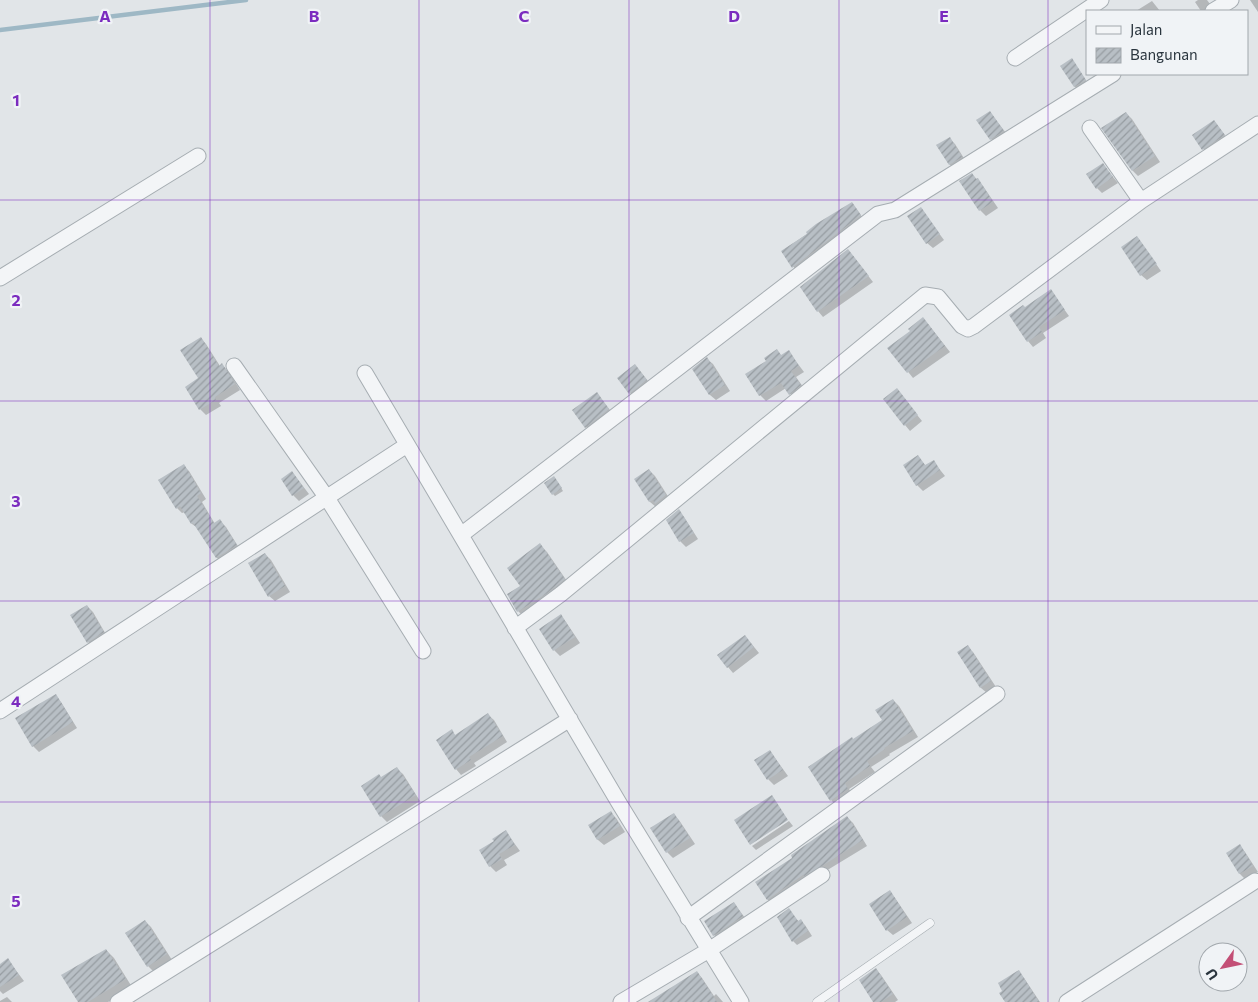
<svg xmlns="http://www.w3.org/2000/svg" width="1258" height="1002" viewBox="0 0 1258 1002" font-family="Commissioner,sans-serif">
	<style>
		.shadow { fill: #0003 }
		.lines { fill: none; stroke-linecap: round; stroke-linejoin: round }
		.stream { stroke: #9eb8c5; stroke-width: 4.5 }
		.building { fill: url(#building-hatch) }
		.lane-casing { stroke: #a6adb2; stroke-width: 9 }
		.street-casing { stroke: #a6adb2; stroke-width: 17 }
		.lane { stroke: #f3f5f7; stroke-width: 8 }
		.street { stroke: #f3f5f7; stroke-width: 15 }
		.grid { fill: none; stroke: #7b2cbf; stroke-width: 1; stroke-opacity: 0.55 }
		.grid-label { font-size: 16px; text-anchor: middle; font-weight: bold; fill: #7b2cbf; stroke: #f0f3f6; stroke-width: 4.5; stroke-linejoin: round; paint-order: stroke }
	</style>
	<defs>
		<pattern id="building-hatch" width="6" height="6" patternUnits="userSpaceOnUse" patternTransform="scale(1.25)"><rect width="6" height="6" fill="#b8bfc5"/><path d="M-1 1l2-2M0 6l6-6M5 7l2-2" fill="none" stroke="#969ca1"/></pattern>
	</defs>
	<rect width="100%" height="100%" fill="#e1e5e8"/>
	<!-- shadow -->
	<path class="shadow" d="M1198,0H1207L1213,8L1210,11H1201L1195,2Z
		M1250,0H1258V12Z
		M1152,1L1160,11H1136Z
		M1071,60L1090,86L1080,92L1075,87L1062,66Z
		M990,112L1009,137L996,145L991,139Z
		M1126,113L1132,119L1160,162L1138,176L1133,171Z
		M1214,121L1229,141L1209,154L1203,149Z
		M950,139L955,144L967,163L956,170L950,165L938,146Z
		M1103,165L1118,183L1102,193L1097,188Z
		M972,174L983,186L998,208L986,216L980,210Z
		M852,203L865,221L798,273L782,251Z
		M921,209L944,240L933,248L927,243Z
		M1137,237L1161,271L1147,280L1141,275Z
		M853,256L873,282L823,317L818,311Z
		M1051,291L1069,316L1043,333L1046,338L1033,347L1028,341L1025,308Z
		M928,324L950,352L913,378L889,348Z
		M201,338L206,344L220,366L222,365L228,371L240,390L219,403L221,406L206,415L200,409L186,387L200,378Z
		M777,351L782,356L789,352L804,372L796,377L806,391L795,400L786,388L766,401L760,395L747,374L768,361Z
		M707,359L713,364L730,391L716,400L710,395L694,369Z
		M640,371L652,386L635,399L630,393Z
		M897,390L922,421L910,431L905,425Z
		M602,400L614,415L592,432L586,427Z
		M918,457L926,466L933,461L945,476L923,491L917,485Z
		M184,466L189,471L206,499L202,502L215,524L220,521L226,527L241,551L223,563L217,558L199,529L192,524L185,512L182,513L177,508Z
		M649,470L655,476L671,501L656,507L650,502L636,479Z
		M292,472L309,494L299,501L293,495Z
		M556,480L563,491L555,496L553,494Z
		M679,511L684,517L698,539L686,547L680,541Z
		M540,545L547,552L571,587L526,619L518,611L522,586Z
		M265,554L271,560L290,592L275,601L269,596Z
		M87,606L93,612L108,638L94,648L88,642Z
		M561,616L566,622L580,643L560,656L554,650Z
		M750,642L759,653L733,673L728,667Z
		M967,647L973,652L996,687L987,693L981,688L958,652Z
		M55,696L61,702L77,728L39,752L33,746Z
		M893,700L899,706L918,737L889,754L890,755L871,767L875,772L849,789L853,795L836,805L831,800L853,740L883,721Z
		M488,715L494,720L507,742L474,763L476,766L461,775L456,769L451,731L456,736Z
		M770,751L788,776L774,785L768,779L756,760Z
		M397,769L403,774L420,801L387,822L381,816L382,778Z
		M611,813L616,818L625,832L604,845L598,840L589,826Z
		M674,815L679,820L695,844L673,858L667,852Z
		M847,817L853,823L867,846L783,897L773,905L768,900L757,882L794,858Z
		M789,821L793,826L756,850L752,846Z
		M506,832L520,851L504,860L507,865L496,872L490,866Z
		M1240,846L1245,852L1258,872L1245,879L1240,874L1227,853Z
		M890,892L895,898L912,923L893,935L887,930Z
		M734,903L748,922L720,941L714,935Z
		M789,910L799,922L800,921L805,925L812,936L797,945L793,941Z
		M145,921L151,927L172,960L153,971L148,966Z
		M106,950L114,958L132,987L108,1002H80Z
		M8,960L24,981L3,994L0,991V965Z
		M876,969L881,975L898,1000L895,1002H875Z
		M697,972L702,978L714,996L716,994L723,1002H661Z
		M1019,972L1024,978L1040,1002H1007L1004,991Z
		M7,997L12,1002H0V1001Z"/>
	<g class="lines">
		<!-- stream -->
		<path class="stream" d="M0,30L246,0"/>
	</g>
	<!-- building -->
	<path class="building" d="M1072,58L1086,80L1074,87L1060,66Z
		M990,111L1004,131L990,140L976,120Z
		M1126,112L1155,156L1132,171L1101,128Z
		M1214,120L1225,135L1202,150L1192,135Z
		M950,137L962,157L949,165L936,145Z
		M1103,163L1113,177L1096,189L1086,174Z
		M972,173L976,179L978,178L993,202L979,211L959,181Z
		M852,202L861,215L792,268L781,251L807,234L806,232L816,224Z
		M921,207L940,234L926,244L907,216Z
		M1137,236L1157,264L1140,276L1121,247Z
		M848,249L869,276L817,312L800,287Z
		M1051,289L1065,310L1039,327L1042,332L1027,342L1009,315L1023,305L1025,307Z
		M923,317L945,346L907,373L887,348L910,331L908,329Z
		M201,337L219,366L222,363L235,384L215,397L216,400L199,410L185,387L198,378L180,350Z
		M777,349L781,355L789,350L799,366L791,371L801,385L789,395L781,383L759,396L745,374L766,361L764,358Z
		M707,357L725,385L709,395L692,369Z
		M635,364L647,380L629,394L617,378Z
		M897,388L918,415L904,426L883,399Z
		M597,392L609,409L585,428L572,410Z
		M918,455L925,465L934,460L940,470L916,486L903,465Z
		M184,464L201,493L197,496L214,523L220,519L237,545L216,558L193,523L191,524L180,506L176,509L158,480Z
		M649,469L666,495L655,504L653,500L649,502L634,479Z
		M292,471L304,488L292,496L281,479Z
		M554,476L562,488L552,495L544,483Z
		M679,509L694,533L679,542L666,520Z
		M540,543L565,579L546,594L517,612L507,594L520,586L507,568Z
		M265,553L285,586L268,597L248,563Z
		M87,605L104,632L87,643L70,615Z
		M561,614L575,637L553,651L539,629Z
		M745,635L754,647L727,668L717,655Z
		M968,645L991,681L980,688L957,652Z
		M56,694L73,722L32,747L15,718Z
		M893,699L913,731L884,748L885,749L867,761L870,766L845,783L848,789L830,801L808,767L852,737L853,739L882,720L875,710Z
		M488,713L503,736L469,757L471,760L455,770L436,740L452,729L455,735Z
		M770,750L783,770L767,780L754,760Z
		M397,767L416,795L380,817L361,786L379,774L381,777Z
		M772,795L788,820L750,845L734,820Z
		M611,811L620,826L597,840L588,825Z
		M674,813L690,838L666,853L650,828Z
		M847,816L863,840L822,866L804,876L803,875L767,900L755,882L792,858L791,855Z
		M506,830L515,845L499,854L502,859L489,867L479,850L494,841L492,839Z
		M1240,844L1253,866L1239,874L1226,853Z
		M890,890L907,917L886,931L869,904Z
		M734,902L743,916L713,936L704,921Z
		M789,908L798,921L801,919L808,931L792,942L777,917Z
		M145,920L167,954L147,967L125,933Z
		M106,949L126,979L88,1002H78L61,975Z
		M8,958L19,975L0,987V964Z
		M876,968L893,994L881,1002H873L859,980Z
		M1019,970L1039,1002H1005L999,993L1002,991L998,983Z
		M697,971L717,1002H648L675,985Z"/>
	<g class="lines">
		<!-- lane casing -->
		<g class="lane-casing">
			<path id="lane" d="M817,1002L930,923"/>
		</g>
		<!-- street casing -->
		<g class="street-casing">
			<path id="street" d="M1213,11L1231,0
				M1015,58L1101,0
				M1090,128L1141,201
				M0,278L198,156
				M234,366L327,498L423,651
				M365,373L619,803L741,1002
				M461,535L878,214L895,210L1113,74
				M515,628L561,594L925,295L938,297L962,326L968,329L974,326L1141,201L1258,124
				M0,711L407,445
				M688,918L997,694
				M118,1002L570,719
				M621,1002L709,950L822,875
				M1067,1002L1255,881"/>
		</g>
		<!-- lane -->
		<use href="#lane" class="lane"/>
		<!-- street -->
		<use href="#street" class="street"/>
	</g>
	<!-- grid -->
	<path class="grid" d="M210,0V1002M419,0V1002M629,0V1002M839,0V1002M1048,0V1002M0,200H1258M0,401H1258M0,601H1258M0,802H1258"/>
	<g class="grid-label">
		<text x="105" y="22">A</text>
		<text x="314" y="22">B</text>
		<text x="524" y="22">C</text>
		<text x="734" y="22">D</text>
		<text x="944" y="22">E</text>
		<text x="16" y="106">1</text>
		<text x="16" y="306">2</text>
		<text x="16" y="507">3</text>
		<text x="16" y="707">4</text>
		<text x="16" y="907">5</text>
	</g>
	<!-- legend -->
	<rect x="1086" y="10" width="162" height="65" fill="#f0f3f6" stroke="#a1a7ac"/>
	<rect x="1096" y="26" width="25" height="8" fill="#f3f5f7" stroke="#a1a7ac"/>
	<text x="1130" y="35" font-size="15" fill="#2a353e">Jalan</text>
	<rect x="1096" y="48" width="25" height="15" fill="url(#building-hatch)" stroke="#a1a7ac"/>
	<text x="1130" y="60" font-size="15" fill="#2a353e">Bangunan</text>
	<!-- north arrow -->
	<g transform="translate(1223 967) rotate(237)"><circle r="24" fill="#f0f3f6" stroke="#a1a7ac"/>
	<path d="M0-4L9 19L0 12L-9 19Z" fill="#c34f76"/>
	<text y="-8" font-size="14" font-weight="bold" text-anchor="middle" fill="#2a353e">U</text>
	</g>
</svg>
